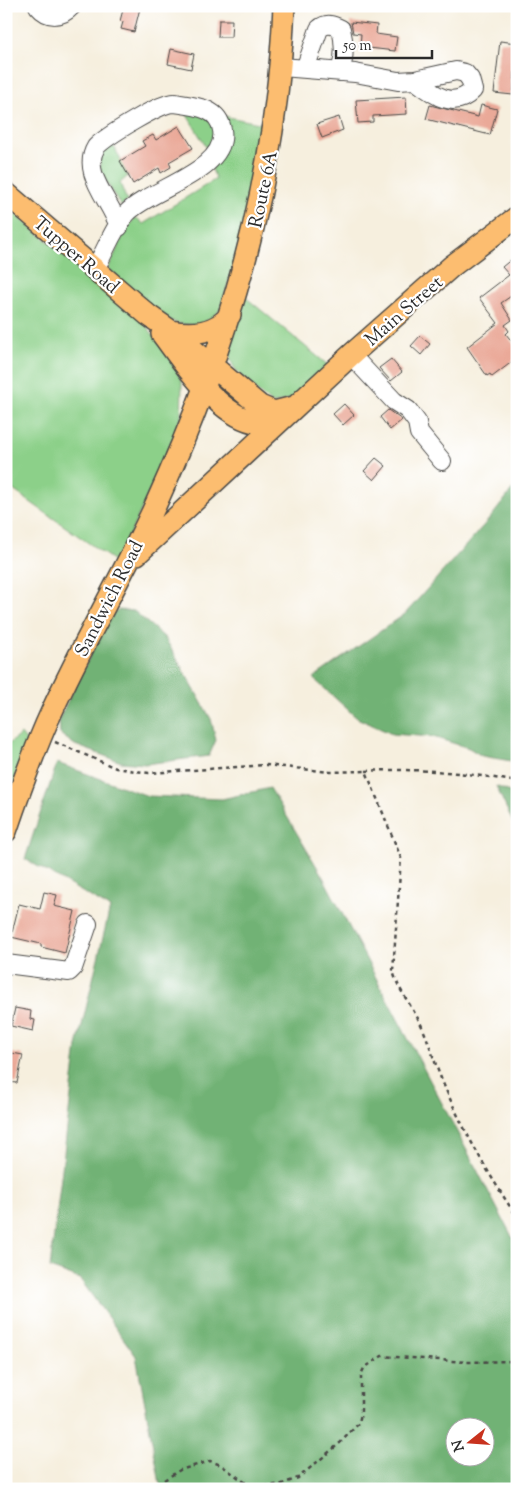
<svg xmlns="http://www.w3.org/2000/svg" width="523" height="1495" viewBox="0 0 523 1495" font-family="'Sorts Mill Goudy',serif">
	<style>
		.green { fill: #8cd089; stroke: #5c7e5a }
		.forest { fill: #71b275; stroke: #4e6e50; fill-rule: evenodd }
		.building { fill: #eaa998 }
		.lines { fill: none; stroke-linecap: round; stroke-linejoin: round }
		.minor-casing { stroke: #494846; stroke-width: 20 }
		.major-casing { stroke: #494846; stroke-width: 24 }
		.path { stroke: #494846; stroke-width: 2.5; stroke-dasharray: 4 4; stroke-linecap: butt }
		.minor { stroke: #fff; stroke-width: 18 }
		.major { stroke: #fcbd6f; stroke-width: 21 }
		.labels { text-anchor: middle; stroke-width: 4.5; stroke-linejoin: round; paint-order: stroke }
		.street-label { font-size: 19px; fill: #2b2b2b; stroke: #fff }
	</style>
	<rect width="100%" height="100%" fill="#fff"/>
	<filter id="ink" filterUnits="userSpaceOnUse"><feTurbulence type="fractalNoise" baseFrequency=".02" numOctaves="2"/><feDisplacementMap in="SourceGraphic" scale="10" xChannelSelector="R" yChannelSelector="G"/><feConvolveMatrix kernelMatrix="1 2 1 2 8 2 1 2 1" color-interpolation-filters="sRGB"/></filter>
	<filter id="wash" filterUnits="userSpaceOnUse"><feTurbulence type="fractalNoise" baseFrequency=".0096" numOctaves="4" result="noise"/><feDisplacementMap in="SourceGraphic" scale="20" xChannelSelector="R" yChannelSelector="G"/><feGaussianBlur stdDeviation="1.12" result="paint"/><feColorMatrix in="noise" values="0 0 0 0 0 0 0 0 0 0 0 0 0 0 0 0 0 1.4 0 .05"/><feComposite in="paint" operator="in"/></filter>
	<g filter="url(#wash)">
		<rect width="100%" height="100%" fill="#f6efde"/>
		<!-- green -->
		<path class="green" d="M186,113H208L219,129L208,150Z
			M223,116L264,124L248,219L220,310C208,324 191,328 174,322C163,319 120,280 109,271V267L125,231L134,219L137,218L143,224L216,179L211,167Z
			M111,145L115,148L128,176L120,183L127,201L121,206L101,173L99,157Z
			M6,206L142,320L171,358L182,382L181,421L117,563L6,485Z
			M244,296L329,366L291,399L272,404C217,358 225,362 244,296Z
			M21,734L28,743L6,803V746Z"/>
		<!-- forest -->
		<path class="forest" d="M517,484V762L482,756L469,748L433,737L392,734L357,718L313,678L405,614L491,517Z
			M118,610L134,611L165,638L211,719L216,740L209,756L145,764L121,762L75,745L60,734L59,719L111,613Z
			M57,763L148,796L222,799L270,788L323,877L517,1246V1489H161L136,1356L80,1279L50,1268L77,1046L110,908L25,859ZM456,1428H486V1458H456Z
			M496,786L517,795V831Z"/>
		<g id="blocks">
			<!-- building -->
			<path class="building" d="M124,6H139L140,8L134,32L121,29L123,22L120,21Z
				M219,20H232L231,37H218Z
				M351,22L377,25L376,34L397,37L395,51L360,47L361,34L353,33Z
				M500,41L517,43L513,95L494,93Z
				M171,49L194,54L191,69L168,64Z
				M406,97L407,114L373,116V122L358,123L356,100Z
				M430,105L478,117L481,105L497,109L490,135L426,119Z
				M339,117L343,130L322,138L317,124Z
				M179,126L193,148L169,162L171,167L161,173L159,168L133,184L120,161L145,146L142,141L153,135L156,140Z
				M513,258L517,264V292L501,303L512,320L505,325L509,331L506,334L517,348V358L492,377L490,374L487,376L467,347L498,323L479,298L509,275L502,267Z
				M420,336L430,344L421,355L411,346Z
				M391,359L402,372L391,381L379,368Z
				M344,404L354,415L343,425L333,414Z
				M388,410L402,420L390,430L380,417Z
				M376,458L386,466L374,480L364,471Z
				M44,892L57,895L54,906L75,911L65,953L41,947V944L11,937L19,904L40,909Z
				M15,1008L31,1011L30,1019L35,1020L33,1031L11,1026Z
				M12,1053L23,1055L17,1083L6,1082V1062L10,1063Z"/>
		</g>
	</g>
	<g filter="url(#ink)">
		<use href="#blocks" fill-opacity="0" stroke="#494846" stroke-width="1"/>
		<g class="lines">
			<!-- minor casing -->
			<g class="minor-casing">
				<path id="minor" d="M38,6C48,18 61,18 72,6
					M282,67L355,73L398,81L415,80L456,71L465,73L470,79L473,90C453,111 433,94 415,80
					M305,69L319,29C327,22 333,25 341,29C345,44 345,57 340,72
					M95,269C105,252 113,228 127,213C149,189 229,171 222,130C219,107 194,106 174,103C163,101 105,137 96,147C80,173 112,202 119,227
					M351,355L394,401L408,410L417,422L419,433L442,461
					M6,964L69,972L73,968L88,924"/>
			</g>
			<!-- major casing -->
			<g class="major-casing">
				<path id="major" d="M6,193L148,315L171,331L260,406L274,412L294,407
					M171,331C192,335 216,333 230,315
					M162,334C186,366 236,444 282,417
					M137,554L351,355L452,266L517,217
					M6,831C20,790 34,750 52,711C83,642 123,576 155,506C228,346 277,183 284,6"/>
			</g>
			<!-- path -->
			<path class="path" d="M55,742L116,768L149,773L266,765L330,772L366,771L401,858L393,971C399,993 415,1009 423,1029C431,1047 435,1065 443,1083C463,1130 488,1174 517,1217
				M366,771C417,768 467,772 517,782
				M164,1480L180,1470L210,1461L221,1465L246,1483L258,1487L282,1484L298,1478L340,1443L359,1423L361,1413V1375L364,1368L382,1356L467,1362L517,1361"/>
			<!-- minor -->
			<use href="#minor" class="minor"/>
			<!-- major -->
			<use href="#major" class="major"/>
		</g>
	</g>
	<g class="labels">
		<!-- street labels -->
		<g class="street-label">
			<text transform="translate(262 189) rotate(-78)" y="7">Route 6A</text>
			<text transform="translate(77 254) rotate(41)" y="7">Tupper Road</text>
			<text transform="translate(403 310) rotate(-41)" y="7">Main Street</text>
			<text transform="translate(108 598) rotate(-63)" y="7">Sandwich Road</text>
		</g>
	</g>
	<!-- margin -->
	<rect width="523" height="1495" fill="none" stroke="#fff" stroke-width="25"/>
	<!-- north arrow -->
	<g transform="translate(470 1442) rotate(253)"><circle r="24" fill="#ffffff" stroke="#aaaaaa"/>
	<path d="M0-4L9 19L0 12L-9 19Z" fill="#c8321e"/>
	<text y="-8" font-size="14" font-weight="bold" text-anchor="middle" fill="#2b2b2b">N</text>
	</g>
	<!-- scale -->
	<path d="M336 50v8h96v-8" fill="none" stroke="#2b2b2b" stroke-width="2.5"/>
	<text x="343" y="50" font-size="15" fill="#2b2b2b" stroke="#ffffff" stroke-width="4" paint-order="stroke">50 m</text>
</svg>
